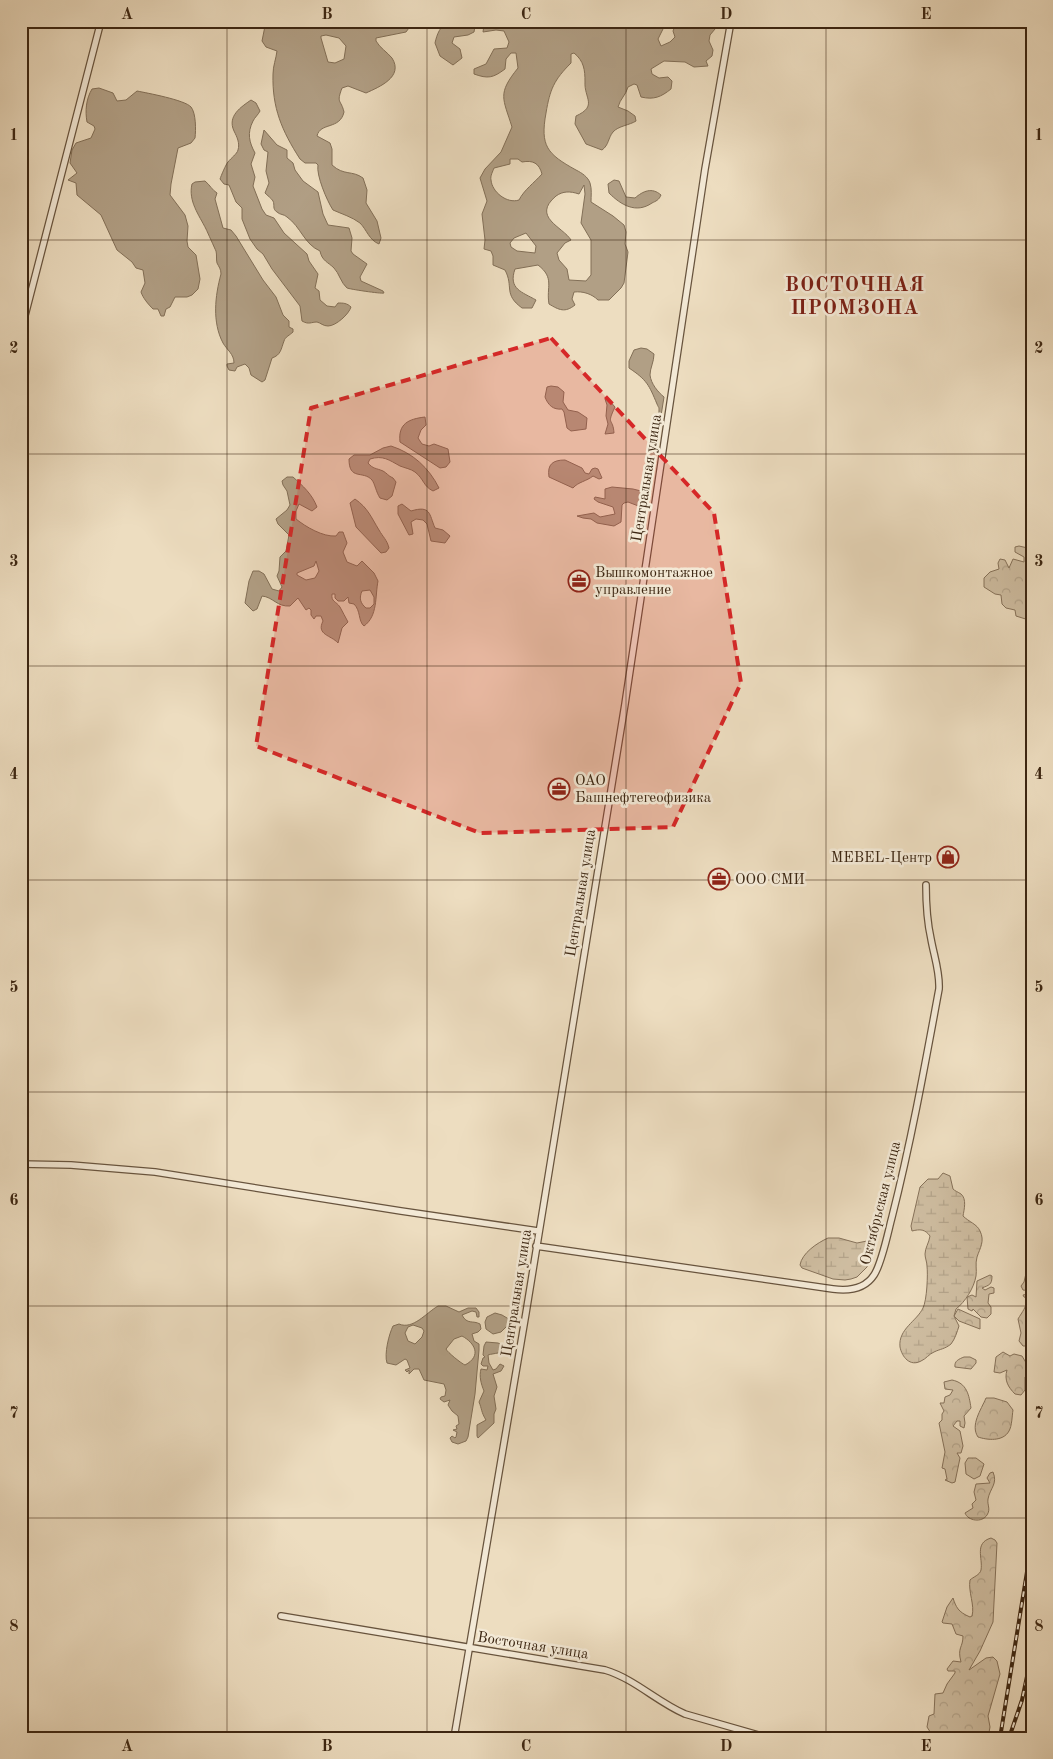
<svg xmlns="http://www.w3.org/2000/svg" width="1053" height="1759" viewBox="0 0 1053 1759" font-family="'Old Standard TT',serif">
	<style>
		.forest { fill: url(#forest-crowns); stroke: #86725a }
		.wetland { fill: url(#wetland-marsh); stroke: #86725a }
		.water { fill: #b19f85; stroke: #826f57; fill-rule: evenodd }
		.lines { fill: none; stroke-linecap: round; stroke-linejoin: round }
		.minor-casing { stroke: #68543e; stroke-width: 8 }
		.minor { stroke: #f3e9d6; stroke-width: 5.5 }
		.rail-casing { stroke: #3c2612; stroke-width: 4 }
		.rail { stroke: #f3e9d6; stroke-width: 2; stroke-dasharray: 5.5; stroke-linecap: butt }
		.marked { fill: #d62828; fill-opacity: 0.2; stroke: #d62828; stroke-width: 4; stroke-dasharray: 10 6; stroke-linejoin: round }
		.grid { fill: none; stroke: #3c2612; stroke-width: 1; stroke-opacity: 0.55 }
		.labels { text-anchor: middle; stroke-width: 5; stroke-linejoin: round; paint-order: stroke }
		.street-label { font-size: 15px; fill: #3c2612; stroke: #f3e9d6 }
		.poi-label { font-size: 15px; fill: #3c2612; stroke: #f3e9d6; text-anchor: start }
		.district-label { font-size: 20px; font-weight: bold; letter-spacing: 1px; fill: #7a1f14; stroke: #f3e9d6 }
		.neatline { fill: none; stroke: #3c2612; stroke-width: 2 }
		.grid-label { font-size: 16px; text-anchor: middle; font-weight: bold; fill: #3c2612 }
	</style>
	<defs>
		<pattern id="forest-crowns" width="20" height="18" patternUnits="userSpaceOnUse" patternTransform="scale(1.25)"><rect width="20" height="18" fill="#cfbea2"/><path d="M2 6a3 3 0 1 1 6 0M12 15a3 3 0 1 1 6 0" fill="none" stroke="#b3a38a"/></pattern>
		<pattern id="wetland-marsh" width="20" height="14" patternUnits="userSpaceOnUse" patternTransform="scale(1.25)"><rect width="20" height="14" fill="#cfbea2"/><path d="M1 5h8M5 5V1M11 12h8M15 12V8" fill="none" stroke="#b3a38a"/></pattern>
	</defs>
	<rect width="100%" height="100%" fill="#edddc0"/>
	<filter id="stains"><feTurbulence type="fractalNoise" baseFrequency=".004" numOctaves="4"/><feColorMatrix values="0 0 0 0 .2 0 0 0 0 .09 0 0 0 0 .02 0 0 0 .5 -.17"/></filter>
	<radialGradient id="worn" r=".72"><stop offset=".6" stop-color="#630" stop-opacity="0"/><stop offset="1" stop-color="#630" stop-opacity=".3"/></radialGradient>
	<!-- forest -->
	<path class="forest" d="M1019,546L1032,549V621L1016,616L1015,610L1006,608L1002,604L1001,595L995,594L984,587V578L990,572L999,569L998,563L1000,559L1005,560L1009,568L1013,559L1024,562V557L1015,552V547Z
		M1032,1257V1291L1023,1290L1021,1286L1024,1282L1027,1269L1029,1268Z
		M990,1275L992,1276C992,1285 989,1285 982,1288L985,1290L991,1287L994,1288V1293L989,1294L988,1303L991,1307V1314L987,1318L981,1317L973,1309L972,1311L968,1309L967,1297L972,1295L976,1297L977,1281Z
		M1032,1293V1338L1028,1336L1026,1346H1023L1019,1341L1021,1333L1018,1319C1022,1312 1027,1307 1027,1298L1024,1297L1023,1295Z
		M958,1309L980,1319V1329L959,1321L954,1316Z
		M1003,1352L1010,1356L1014,1354L1022,1356L1031,1371L1025,1377V1390L1021,1395L1015,1394C1008,1387 1004,1380 1007,1370L1000,1373L994,1372L996,1357Z
		M964,1357H970L976,1360V1363L971,1369L955,1367C954,1361 959,1359 964,1357Z
		M952,1380C967,1383 969,1395 971,1408L964,1416L965,1423L964,1428L960,1426V1421H957L953,1426L960,1431L963,1446L961,1453H957L960,1458L955,1482L952,1483L945,1480L947,1479L945,1469L942,1468L945,1452L939,1423L942,1420V1414L944,1411L940,1403H944L945,1397L950,1395L953,1390L945,1389L944,1382Z
		M986,1398H994L1007,1402L1013,1410C1012,1416 1012,1426 1009,1431C1003,1442 987,1440 978,1437C970,1425 981,1410 986,1398Z
		M968,1458H976L984,1464L980,1476L974,1479L966,1474L965,1463Z
		M993,1472C998,1484 990,1488 988,1499C987,1505 991,1509 987,1515C982,1523 968,1521 965,1513L973,1508L972,1504L976,1500L974,1492L976,1484L990,1483L987,1478L990,1473Z
		M991,1538L995,1540L997,1543L993,1622L980,1651L969,1670L986,1658L993,1657L997,1661L1000,1674L988,1716L990,1727L988,1738H934L927,1727L929,1716L934,1714L935,1694L943,1693L947,1684L955,1673V1671H948L947,1669L953,1661L961,1662C957,1647 963,1648 963,1636L956,1634L952,1624L943,1623L942,1622L947,1607L953,1598C956,1607 958,1612 970,1617L972,1616C975,1605 968,1592 970,1580C973,1577 980,1575 981,1570C983,1558 974,1543 991,1538Z"/>
	<!-- wetland -->
	<path class="wetland" d="M943,1173L950,1176L953,1189C955,1191 958,1192 961,1194C967,1199 964,1210 963,1216C969,1222 977,1224 980,1231C985,1241 980,1248 977,1257C975,1264 977,1270 976,1276C974,1288 965,1302 956,1309L954,1316L959,1326C957,1332 955,1339 951,1344C945,1349 940,1349 934,1352C929,1354 926,1359 921,1361C910,1367 902,1357 900,1347C898,1329 917,1321 923,1308C927,1300 928,1274 927,1266C927,1262 925,1258 925,1254C925,1248 929,1243 930,1236C925,1229 920,1229 912,1231L911,1226L920,1187L928,1179H938Z
		M828,1238H839L857,1243L867,1241L871,1245L867,1267L857,1277L851,1279L845,1280L833,1279L802,1268L800,1265C802,1253 817,1243 828,1238Z"/>
	<!-- water -->
	<path class="water" d="M266,21H414L406,32L376,38V41C380,48 387,52 392,58C404,77 379,87 366,93L348,86L342,88C336,104 341,99 344,112C340,130 320,122 317,136L330,143L332,149V165C344,176 352,170 363,178L367,190L366,203L377,221L381,238L379,244C369,240 367,230 360,223C352,217 342,214 333,210C327,201 316,175 318,165L316,163H305L300,159C282,131 272,108 273,74C273,66 276,59 277,51L266,47L262,41ZM326,35L339,38L346,46L344,59L335,63L328,62L321,38V36Z
		M449,21H653L656,25L666,23L658,39L661,46L670,42L675,37L673,31L677,21H712L715,29L710,35L709,41L713,50L712,56L706,61L708,66L694,67L685,62L664,61L651,69L652,74L659,78L668,77L672,81L671,89C661,97 654,100 641,97L637,85L634,84L628,87C626,95 620,99 618,107L628,111L635,116L636,121C630,125 618,126 613,132C608,138 609,145 602,150L586,144L575,124L576,116C598,106 584,98 585,82C585,70 584,61 574,53L571,54V63C554,80 550,89 546,113C540,146 547,154 576,170C582,173 588,177 590,183C592,189 591,196 591,202L613,216L624,225L626,232L625,244L628,252L624,283L621,288L609,300H598C592,294 583,291 574,292L572,299L575,305C565,313 559,310 549,304C546,287 555,278 538,265L515,269C508,289 522,292 536,300L532,308H522C503,294 514,287 505,270L493,265V256L491,251L484,249L485,240L482,214L487,201L480,178L485,169L501,152L512,127C503,98 497,94 518,68L516,53H511L506,59L505,69C493,78 488,79 474,74V69L486,64L494,49L507,48L509,42L504,31L496,30L483,32L484,25L475,26L474,32L468,35L454,37L452,43L460,49L462,58L453,65L440,56L435,43C437,34 440,26 449,21ZM510,159H518L522,162C533,160 539,163 542,174C534,183 524,190 519,200C507,204 492,192 491,180C490,176 493,171 494,168L510,164ZM584,185L585,194L581,223L591,240V275L586,281L569,280L567,269L559,260L557,253L565,243L571,240C563,227 531,217 556,196C563,191 570,191 579,194ZM526,233L536,246L535,253L517,251L511,247L510,243L514,238Z
		M99,88L113,93L117,101L126,100L137,91C147,93 185,100 191,107C196,113 196,130 195,138L191,143L178,148L171,184L170,195L185,215L188,226L187,241L188,247L196,255L200,279L198,289L192,295L187,297H175L170,307L166,309L164,316H161L158,309H153C148,304 143,298 141,292L145,283L143,270L136,268L132,262L117,250L101,215L77,195L76,183L68,180L77,173L70,163L72,150L76,143L91,138L95,129L94,126L87,122C85,111 86,99 92,89Z
		M251,100L256,103L260,111C258,115 255,117 253,121C247,133 249,142 255,153L251,164L255,177L253,186L262,209L266,215L274,218L284,233L307,254L309,261L318,274L315,288L319,291L320,300L327,306L335,307L338,303C343,303 347,303 351,307C349,314 336,326 328,326C323,326 321,323 317,322C311,322 309,325 302,321L300,306L272,269L263,254L257,249L250,239L242,219V208L236,202L229,185L224,184L220,179C221,176 226,164 228,162C231,158 237,154 238,150C240,143 237,137 234,131C227,116 241,107 251,100Z
		M264,130L277,145L287,150V158L293,163L295,170L303,181L318,192L323,214L328,225L349,228L352,238L351,251L353,254L367,264L360,277L361,281L383,291L384,293C381,294 349,289 347,288C341,283 339,273 334,268C328,262 322,261 320,251C304,244 301,227 287,217C284,214 280,215 277,212C272,209 275,205 273,201C272,199 267,195 265,193L269,183L266,171L268,152L264,150L261,144Z
		M614,180L619,181L626,197L635,198C643,191 652,187 661,195C659,200 656,201 652,203C636,214 621,205 609,193L608,184Z
		M205,181C210,185 212,190 217,193L215,199L223,228L231,230L236,236L263,280L276,297L283,315L289,321V327L293,329V332C290,335 285,337 284,341C281,349 281,355 272,358L265,380L262,382L251,375L249,368L245,364L237,367L235,371L229,370L227,366V364L234,363C234,354 227,350 223,343C212,322 215,296 221,274C221,269 219,267 217,263C216,259 217,255 216,251C215,249 207,231 206,229C199,215 188,201 192,184L195,182Z
		M641,348L647,349L654,354C654,362 650,368 650,375C651,384 658,392 664,397L660,422L653,438L655,454C641,441 659,426 659,411C659,406 659,409 657,404C649,385 647,380 629,368V361L634,350Z
		M551,386L558,387L564,392L563,402L568,410L578,412L587,418L586,429L571,431L567,428L564,412L562,409C553,410 548,405 545,397L547,387Z
		M605,399H608L615,407C606,426 613,417 614,433L605,434L608,424L606,416L607,405Z
		M425,417L426,425L421,430L418,438L422,444L429,446L434,444L448,449L450,462L446,467L440,468L400,442C398,424 408,419 425,417Z
		M391,446C413,453 429,468 439,488L433,491C423,486 424,479 415,472C411,469 405,468 400,466C389,460 383,455 370,459L368,463C373,469 376,468 383,471C387,473 388,476 393,478L396,482L392,496L387,500L380,498C376,492 375,484 372,480C363,470 349,481 349,459L354,455H370L383,448Z
		M565,460L582,468L585,473L589,474L592,469L595,468L598,469L602,478L599,479L593,476C587,481 578,482 573,488L549,477C547,464 553,460 565,460Z
		M287,477H293C303,486 312,494 317,507L312,511L299,504L296,511V519C306,527 323,537 336,536L339,532H343L347,543L343,552L347,562L357,566L362,561L374,573L378,581C375,596 378,616 364,626C358,621 361,611 354,604L349,603L348,597L344,601H338L335,598V594H332C331,602 336,601 340,607C343,612 345,617 348,622L342,628L338,643C331,635 316,635 323,621L321,616H316L314,619L311,615V610L309,608L306,610L298,598L290,606C277,607 273,597 262,596L257,609L253,611L245,603L249,581L253,571H259L264,574L272,589L279,591L282,587L277,576L279,571L280,557L286,551L289,535L278,524L276,519L287,510L290,505L287,491L283,485L282,481ZM316,561L319,571L315,578L306,580L297,575V573L314,566ZM370,590L374,597V604L370,608H366C360,603 359,598 362,591Z
		M612,487L633,489L645,492L646,505L641,507L628,502L624,503L622,505L621,522L614,526L597,523L591,519L583,518L577,516L594,513L600,517L615,514L613,507L598,502L594,499L595,497L605,499V489Z
		M355,499C368,508 371,517 379,530C383,537 387,540 389,548L386,552L381,553L356,527L350,503Z
		M402,504L411,511C431,505 429,514 435,528L443,530L450,536L445,543L431,541L427,524L423,520L416,519L411,522L413,534L409,535L398,514V506Z
		M438,1306H446L459,1312L468,1308H476L479,1312V1317H477L476,1312L472,1311L462,1315C467,1325 473,1320 480,1324L481,1329L478,1332L472,1334L474,1341L479,1344V1350L475,1394L468,1437L466,1441L458,1444L452,1442L450,1438L452,1436L455,1438L456,1437L457,1432L453,1430L457,1429L456,1426L459,1424L458,1416L452,1411L448,1405L450,1400L444,1402L440,1399L441,1397L445,1396L446,1390L444,1384L424,1380L419,1369H414L409,1374V1370L407,1372L405,1370L410,1368L407,1360L405,1359L396,1365L387,1363C384,1354 389,1334 393,1326L399,1324C413,1330 426,1313 438,1306ZM413,1325L422,1328L424,1331L422,1337L415,1344L408,1341L405,1333L408,1327ZM462,1336C475,1343 482,1356 465,1365C462,1364 447,1352 446,1349L454,1339Z
		M495,1313L502,1315L512,1321L501,1332L493,1334L486,1329L485,1322L487,1317Z
		M486,1342L498,1343L507,1347C503,1354 494,1353 488,1355L489,1363L493,1370L496,1369L500,1364L504,1366L501,1371L493,1374L497,1387L494,1396L496,1409L494,1414V1423L478,1438L477,1436V1425L486,1420C481,1412 482,1409 479,1402L484,1391C481,1384 479,1376 481,1369L487,1370L488,1366H483L481,1364L483,1358L485,1357L483,1355L484,1346Z"/>
	<g class="lines">
		<!-- minor casing -->
		<g class="minor-casing">
			<path id="minor" d="M21,331L101,21
				M21,1164L71,1165L155,1172L401,1211L538,1231
				M536,1246L833,1289C848,1291 865,1289 874,1275C882,1263 888,1232 892,1217C911,1142 925,1065 939,989C940,972 934,956 931,939C927,921 926,904 926,885
				M281,1616L605,1670C635,1679 657,1702 685,1714L769,1738
				M454,1738L526,1313L625,704L705,169L731,21"/>
		</g>
		<!-- minor -->
		<use href="#minor" class="minor"/>
		<!-- rail casing -->
		<g class="rail-casing">
			<path id="rail" d="M1000,1738L1032,1541
				M1009,1738L1022,1700L1032,1653"/>
		</g>
		<!-- rail -->
		<use href="#rail" class="rail"/>
	</g>
	<!-- marked area -->
	<path class="marked" d="M551,338L714,513L741,683L673,827L480,833L256,746L311,408Z"/>
	<!-- grid -->
	<path class="grid" d="M227,21V1738M427,21V1738M626,21V1738M826,21V1738M21,240H1032M21,454H1032M21,666H1032M21,880H1032M21,1092H1032M21,1306H1032M21,1518H1032"/>
	<!-- icons -->
	<defs>
		<g id="office-ring" transform="scale(1.125)"><circle r="9.5" fill="#f3e9d6" stroke="#8f2418" stroke-width="1.5"/><path d="M-6-3h4V-5.5h4V-3h4V5H-6ZM-1-4.5V-3h2v-1.5ZM-6 0V1H6V0Z" fill="#8f2418"/></g>
		<g id="shop-ring" transform="scale(1.125)"><circle r="9.5" fill="#f3e9d6" stroke="#8f2418" stroke-width="1.5"/><path d="M-5-2.5h2.3a2.7 3.5 0 0 1 5.4 0H5L5.5 6h-11ZM-1.5-2.5h3a1.5 2.3 0 0 0-3 0Z" fill="#8f2418"/></g>
	</defs>
	<g fill-rule="evenodd">
		<use href="#office-ring" x="579" y="581"/>
		<use href="#office-ring" x="559" y="789"/>
		<use href="#shop-ring" x="948" y="857"/>
		<use href="#office-ring" x="719" y="879"/>
	</g>
	<g class="labels">
		<!-- street labels -->
		<g class="street-label">
			<text transform="translate(646 478) rotate(-81)" y="5">Центральная улица</text>
			<text transform="translate(580 893) rotate(-81)" y="5">Центральная улица</text>
			<text transform="translate(880 1203) rotate(-76)" y="5">Октябрьская улица</text>
			<text transform="translate(516 1293) rotate(-81)" y="5">Центральная улица</text>
			<text transform="translate(533 1645) rotate(9)" y="5">Восточная улица</text>
		</g>
		<!-- poi labels -->
		<g class="poi-label">
			<text x="595" y="577">Вышкомонтажное<tspan x="595" dy="17">управление</tspan></text>
			<text x="575" y="785">ОАО<tspan x="575" dy="17">Башнефтегеофизика</tspan></text>
			<text x="932" y="862" text-anchor="end">MEBEL-Центр</text>
			<text x="735" y="884">ООО СМИ</text>
		</g>
		<!-- district labels -->
		<g class="district-label">
			<text x="855" y="291">ВОСТОЧНАЯ<tspan x="855" dy="23">ПРОМЗОНА</tspan></text>
		</g>
	</g>
	<!-- margin -->
	<rect width="1053" height="1759" fill="none" stroke="#edddc0" stroke-width="55"/>
	<rect x="28" y="28" width="998" height="1704" class="neatline"/>
	<g class="grid-label">
		<text x="127" y="19">A</text>
		<text x="327" y="19">B</text>
		<text x="526" y="19">C</text>
		<text x="726" y="19">D</text>
		<text x="926" y="19">E</text>
		<text x="14" y="140">1</text>
		<text x="1039" y="140">1</text>
		<text x="14" y="353">2</text>
		<text x="1039" y="353">2</text>
		<text x="14" y="566">3</text>
		<text x="1039" y="566">3</text>
		<text x="14" y="779">4</text>
		<text x="1039" y="779">4</text>
		<text x="14" y="992">5</text>
		<text x="1039" y="992">5</text>
		<text x="14" y="1205">6</text>
		<text x="1039" y="1205">6</text>
		<text x="14" y="1418">7</text>
		<text x="1039" y="1418">7</text>
		<text x="14" y="1631">8</text>
		<text x="1039" y="1631">8</text>
		<text x="127" y="1751">A</text>
		<text x="327" y="1751">B</text>
		<text x="526" y="1751">C</text>
		<text x="726" y="1751">D</text>
		<text x="926" y="1751">E</text>
	</g>
	<rect width="100%" height="100%" filter="url(#stains)"/>
	<rect width="100%" height="100%" fill="url(#worn)"/>
</svg>
